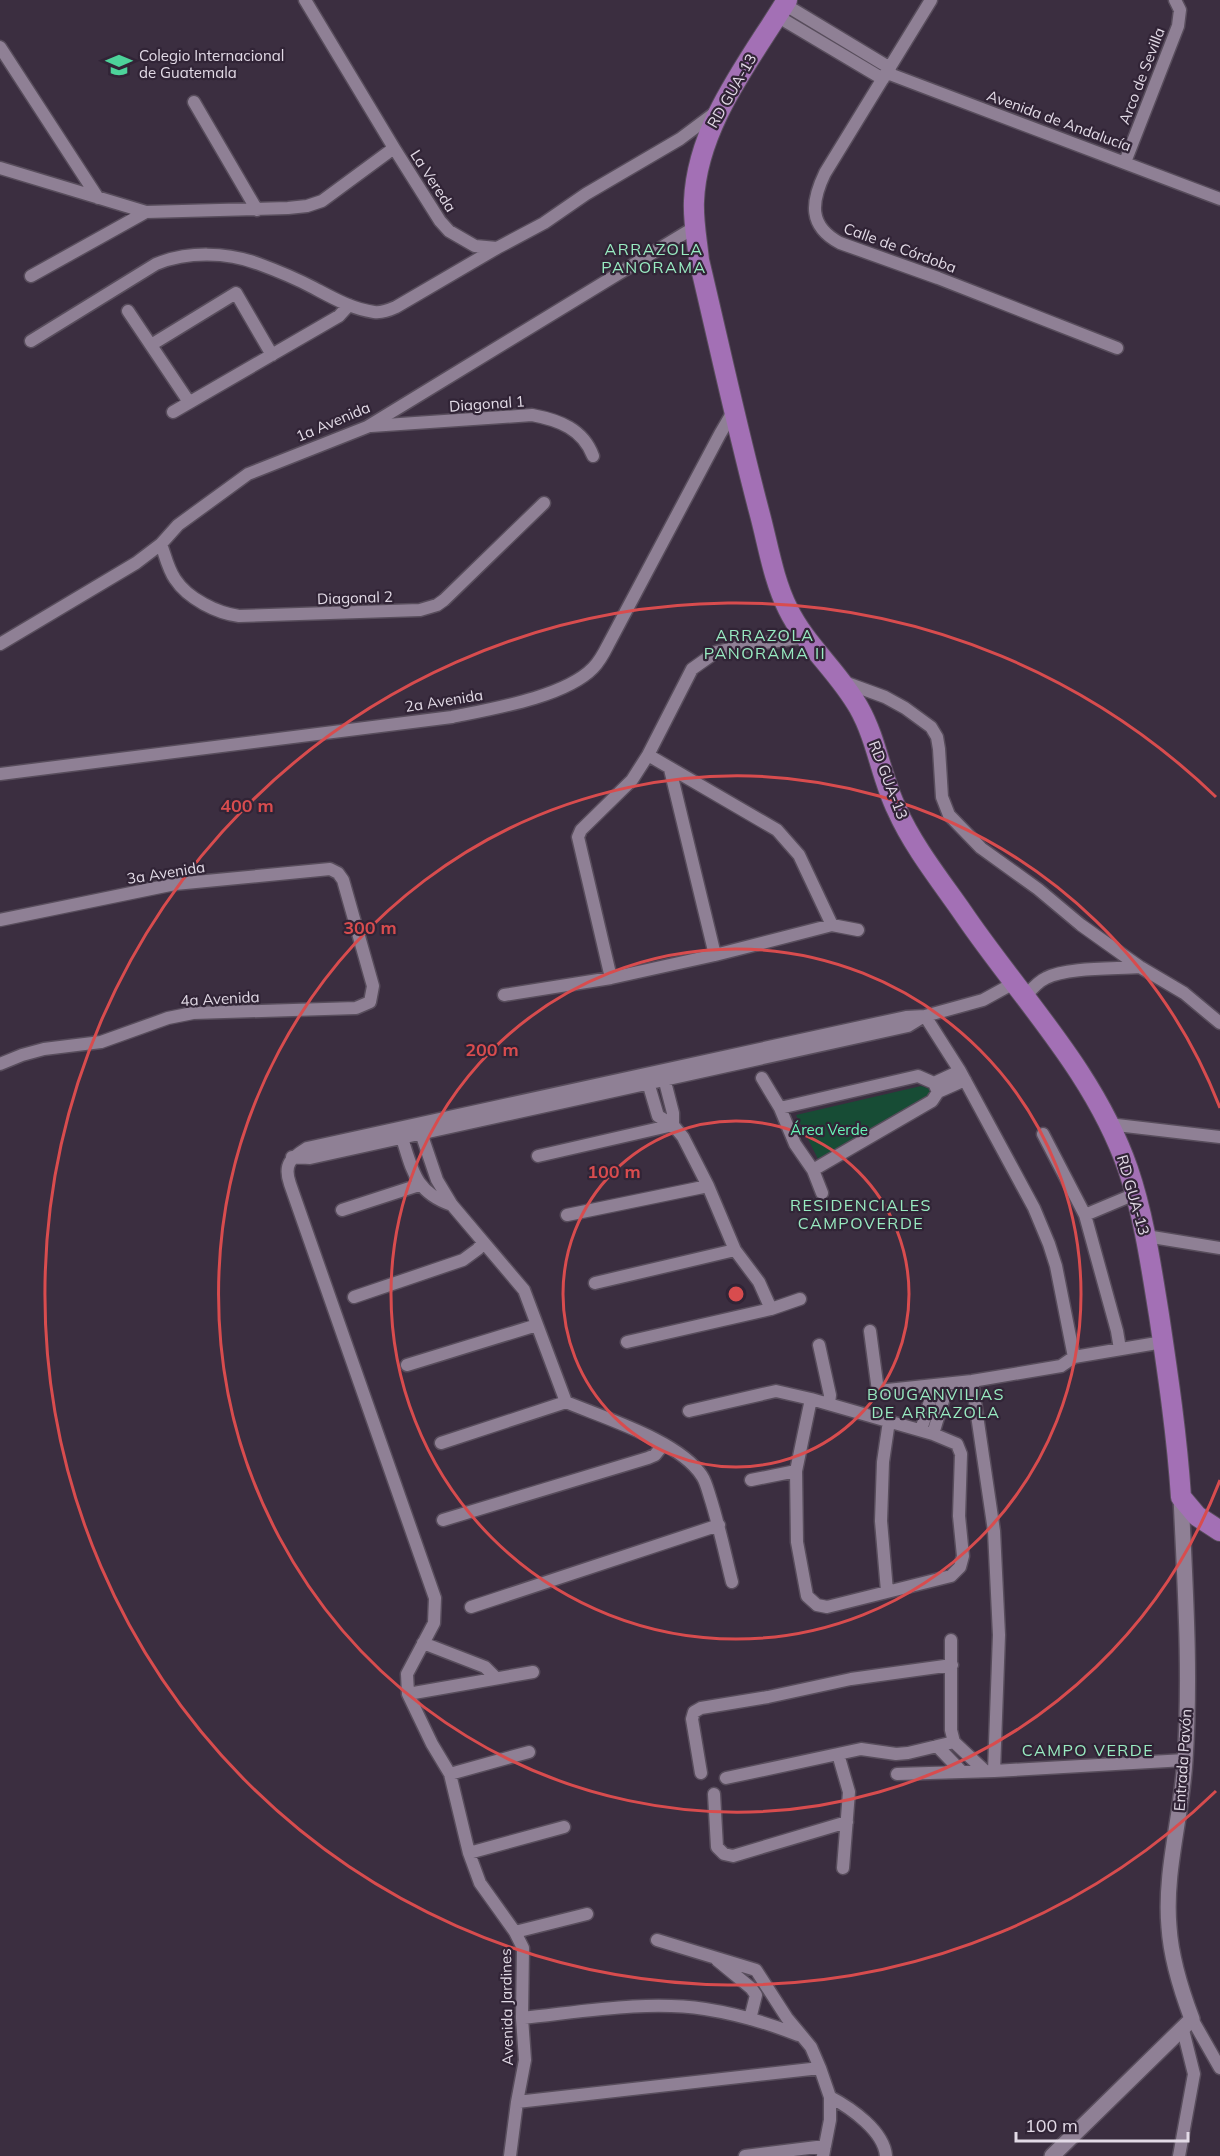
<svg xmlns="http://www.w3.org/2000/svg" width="1220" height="2156" viewBox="0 0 1220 2156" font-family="Mulish,sans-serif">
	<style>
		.green { fill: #174c35 }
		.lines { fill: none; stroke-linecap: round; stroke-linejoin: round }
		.minor-casing { stroke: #584d5c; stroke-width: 15 }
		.tertiary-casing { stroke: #584d5c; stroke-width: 18 }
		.primary-casing { stroke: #584d5c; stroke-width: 22 }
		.minor { stroke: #8f8095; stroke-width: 12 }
		.tertiary { stroke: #8f8095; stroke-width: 15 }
		.primary { stroke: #a370b5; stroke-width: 20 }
		.ring { fill: none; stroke: #d84c4e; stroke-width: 3 }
		.labels { text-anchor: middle; stroke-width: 4.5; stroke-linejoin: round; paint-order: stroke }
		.poi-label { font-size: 15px; fill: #e2dae6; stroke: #312436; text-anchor: start }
		.street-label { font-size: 15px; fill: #e2dae6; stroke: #312436 }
		.park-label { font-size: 15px; fill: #68f7b8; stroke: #312436 }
		.neighbourhood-label { font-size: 16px; letter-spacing: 1.5px; fill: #98ebc1; stroke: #312436 }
		.centre { fill: #d84c4e; stroke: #312436; stroke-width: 3 }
		.ring-label { font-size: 18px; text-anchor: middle; font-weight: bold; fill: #d84c4e; stroke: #312436; stroke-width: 4.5; stroke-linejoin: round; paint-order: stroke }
	</style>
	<rect width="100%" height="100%" fill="#3b2e40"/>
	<!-- green -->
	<path class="green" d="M921,1086L930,1089L932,1094L928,1103L818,1159L796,1115Z"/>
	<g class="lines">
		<!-- minor casing -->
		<g class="minor-casing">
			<path id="minor" d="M305,0L394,148L440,221L449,231L475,246L497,248L544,223L586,194L680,139L716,112
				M931,0L825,173C811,202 808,226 840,243L938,278L1117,348
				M784,4L890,68
				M777,16L883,79
				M0,47L98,198
				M887,73L1220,199
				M194,102L257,210
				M1125,162L1178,26L1180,10L1175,0
				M0,168L146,212L288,208L307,206L322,201L394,148
				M31,276L146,212
				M128,311L189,402
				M31,341L156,264C188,251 227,252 259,264C278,271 297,279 314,288C333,298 352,309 374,312C382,313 389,310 396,307L497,248
				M151,345L236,293L272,355
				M173,412L339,316L349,305
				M371,426L532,415C559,420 583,429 593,456
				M161,544C165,555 168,569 175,579C188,599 217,613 239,616L420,610L437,605L444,600L544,503
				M0,644L136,563L161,544L178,525L248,474L367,427L695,227
				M844,682L885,697L905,708L931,727L937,737L939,749L942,797L949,815L981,848L1038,889L1081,925L1140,967L1184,993L1220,1023
				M648,755L777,830L799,855L832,925
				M670,769L715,955
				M0,774L452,717C491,709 565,697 593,668C599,662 604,653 608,645L720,434L734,410
				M0,920L175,884L330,869L338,873L343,880L373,986L370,1002L356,1008L193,1013L168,1018L101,1042L44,1049L22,1055L0,1064
				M611,978L578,837L581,830L632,780L648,755L692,669L716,652L738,647L805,637
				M504,995L611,978L715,955L832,925L858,930
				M1025,997C1031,990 1037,982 1046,978C1067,967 1116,969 1140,967
				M925,1016L960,1071L1034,1208L1049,1244L1056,1266L1074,1357
				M663,1074L673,1113V1125
				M762,1078L780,1108L795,1144L813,1170L822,1193
				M647,1079L658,1116L673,1125L683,1137L708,1186L735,1250L759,1282L771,1309
				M934,1083L960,1071
				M938,1092L965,1080
				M780,1108L918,1076L934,1083L938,1092L932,1101L813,1170
				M1108,1124L1220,1137
				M419,1127L437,1180L452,1205L524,1290L566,1402C604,1418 680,1441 702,1476C706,1482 708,1491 710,1497C719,1525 725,1554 732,1582
				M400,1132C412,1167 413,1192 452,1205
				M1043,1134L1085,1215L1117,1331L1120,1349
				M538,1156L673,1125
				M292,1157L310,1158L908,1026L921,1018
				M342,1210L419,1185
				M567,1215L708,1186
				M1085,1215L1135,1194
				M1146,1236L1220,1248
				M595,1283L735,1250
				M354,1297L463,1260L478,1249L483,1242
				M870,1331L878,1391L972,1381L1061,1366L1074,1357L1163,1342
				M627,1342L771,1309L800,1299
				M819,1345L830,1395L829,1404
				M407,1365L537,1325
				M972,1381L994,1531L999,1635L994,1771
				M689,1411L776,1391L811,1399L933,1434L957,1444L961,1454L959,1516L963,1556L960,1567L951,1576L827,1607L817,1605L807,1596L797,1542L796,1471L811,1399
				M921,1430L935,1385
				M933,1434L948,1384
				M441,1443L566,1402
				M751,1480L796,1471
				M443,1520L648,1458L655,1455L663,1445
				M887,1591L881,1521L883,1462L889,1421
				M471,1607L719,1525
				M951,1640V1730L954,1742L985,1771
				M423,1643L485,1667L496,1678
				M408,1694L533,1672
				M937,1746L962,1772
				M838,1754L849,1792L843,1868
				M701,1773L692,1719L694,1712L701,1708L768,1697L851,1679L952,1665
				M450,1774L529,1752
				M897,1774L994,1771L1185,1760
				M726,1778L861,1749L896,1754L908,1753L954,1742
				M714,1794L717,1847L724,1854L733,1856L847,1822
				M469,1853L564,1827
				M515,1932L587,1914
				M657,1940L756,1970L787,2018L811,2047L820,2068L830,2097V2120L823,2156
				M717,1960L751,1988L756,1995L750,2019
				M522,2018C581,2012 647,2000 705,2009C737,2014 768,2023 798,2035
				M1192,2019L1220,2068
				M830,2097C851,2108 884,2131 886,2156
				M517,2102L820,2068
				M510,2156L517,2102L525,2060L522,2018L523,1948L515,1932L480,1883L469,1853L450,1774L432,1744L408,1694L407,1674L434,1623L435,1598L290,1184C283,1164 291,1158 307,1148L906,1017L925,1016L983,1000L1014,983
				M745,2156L825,2146
				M1179,2156L1194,2074L1183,2030"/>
		</g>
		<!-- tertiary casing -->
		<g class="tertiary-casing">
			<path id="tertiary" d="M1052,2156L1192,2019C1181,1990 1171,1959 1169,1927C1164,1872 1182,1815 1185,1760C1191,1673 1185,1585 1181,1497"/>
		</g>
		<!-- primary casing -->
		<g class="primary-casing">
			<path id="primary" d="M787,0C749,62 697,126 694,201C693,221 697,240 699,260C719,344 737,428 759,511C768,544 773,579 788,609C806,646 839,672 859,708C877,740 881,777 897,810C913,846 940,880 963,913C1020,997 1094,1071 1128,1169C1144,1216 1151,1266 1159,1315C1168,1375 1177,1436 1181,1497L1197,1516L1220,1531"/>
		</g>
		<!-- minor -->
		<use href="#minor" class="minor"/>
		<!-- tertiary -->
		<use href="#tertiary" class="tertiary"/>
		<!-- primary -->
		<use href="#primary" class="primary"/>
	</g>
	<!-- distance rings -->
	<g class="ring">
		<circle cx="736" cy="1294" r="173"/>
		<circle cx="736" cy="1294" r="345"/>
		<path d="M1220 1480A518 518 0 1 1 1220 1108"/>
		<path d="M1216 1791A691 691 0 1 1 1216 797"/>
	</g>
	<!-- icons -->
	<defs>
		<g id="school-bare" transform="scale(2.07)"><path d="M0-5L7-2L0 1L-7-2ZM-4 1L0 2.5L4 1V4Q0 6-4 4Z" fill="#4dd39a" stroke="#312436" stroke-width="2.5" paint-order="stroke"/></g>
	</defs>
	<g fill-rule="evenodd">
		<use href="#school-bare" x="119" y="65"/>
	</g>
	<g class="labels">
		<!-- poi labels -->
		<g class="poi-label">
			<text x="139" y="61">Colegio Internacional<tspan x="139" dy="17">de Guatemala</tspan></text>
		</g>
		<!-- street labels -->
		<g class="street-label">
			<text transform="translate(1142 76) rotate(-69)" y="5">Arco de Sevilla</text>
			<text transform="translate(732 91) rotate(-60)" y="5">RD GUA-13</text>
			<text transform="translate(1059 121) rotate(20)" y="5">Avenida de Andalucía</text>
			<text transform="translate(433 181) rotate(57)" y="5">La Vereda</text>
			<text transform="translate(900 248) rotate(20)" y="5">Calle de Córdoba</text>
			<text transform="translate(487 404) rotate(-4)" y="5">Diagonal 1</text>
			<text transform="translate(333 422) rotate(-23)" y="5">1a Avenida</text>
			<text transform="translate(355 598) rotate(-2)" y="5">Diagonal 2</text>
			<text transform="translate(444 701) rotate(-9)" y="5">2a Avenida</text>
			<text transform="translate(888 780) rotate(69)" y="5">RD GUA-13</text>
			<text transform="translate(166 873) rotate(-9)" y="5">3a Avenida</text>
			<text transform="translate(220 999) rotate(-3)" y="5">4a Avenida</text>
			<text transform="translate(1133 1195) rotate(74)" y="5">RD GUA-13</text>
			<text transform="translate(1183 1760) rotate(-86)" y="5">Entrada Pavón</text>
			<text transform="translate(507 2007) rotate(-91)" y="5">Avenida Jardines</text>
		</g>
		<!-- park labels -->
		<g class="park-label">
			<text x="829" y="1135">Área Verde</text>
		</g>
		<!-- neighbourhood labels -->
		<g class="neighbourhood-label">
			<text x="654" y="255">ARRAZOLA<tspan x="654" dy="18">PANORAMA</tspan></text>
			<text x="765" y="641">ARRAZOLA<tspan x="765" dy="18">PANORAMA II</tspan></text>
			<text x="861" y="1211">RESIDENCIALES<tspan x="861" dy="18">CAMPOVERDE</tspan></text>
			<text x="936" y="1400">BOUGANVILIAS<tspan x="936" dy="18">DE ARRAZOLA</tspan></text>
			<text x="1088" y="1756">CAMPO VERDE</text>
		</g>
	</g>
	<circle cx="736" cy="1294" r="9" class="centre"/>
	<g class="ring-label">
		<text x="247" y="812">400 m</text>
		<text x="370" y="934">300 m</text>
		<text x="492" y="1056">200 m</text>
		<text x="614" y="1178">100 m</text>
	</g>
	<!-- scale -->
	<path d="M1016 2132v9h172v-9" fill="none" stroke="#e2dae6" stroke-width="3"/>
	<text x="1025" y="2132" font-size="18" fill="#e2dae6" stroke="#312436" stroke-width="4.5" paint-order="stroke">100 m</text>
</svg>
